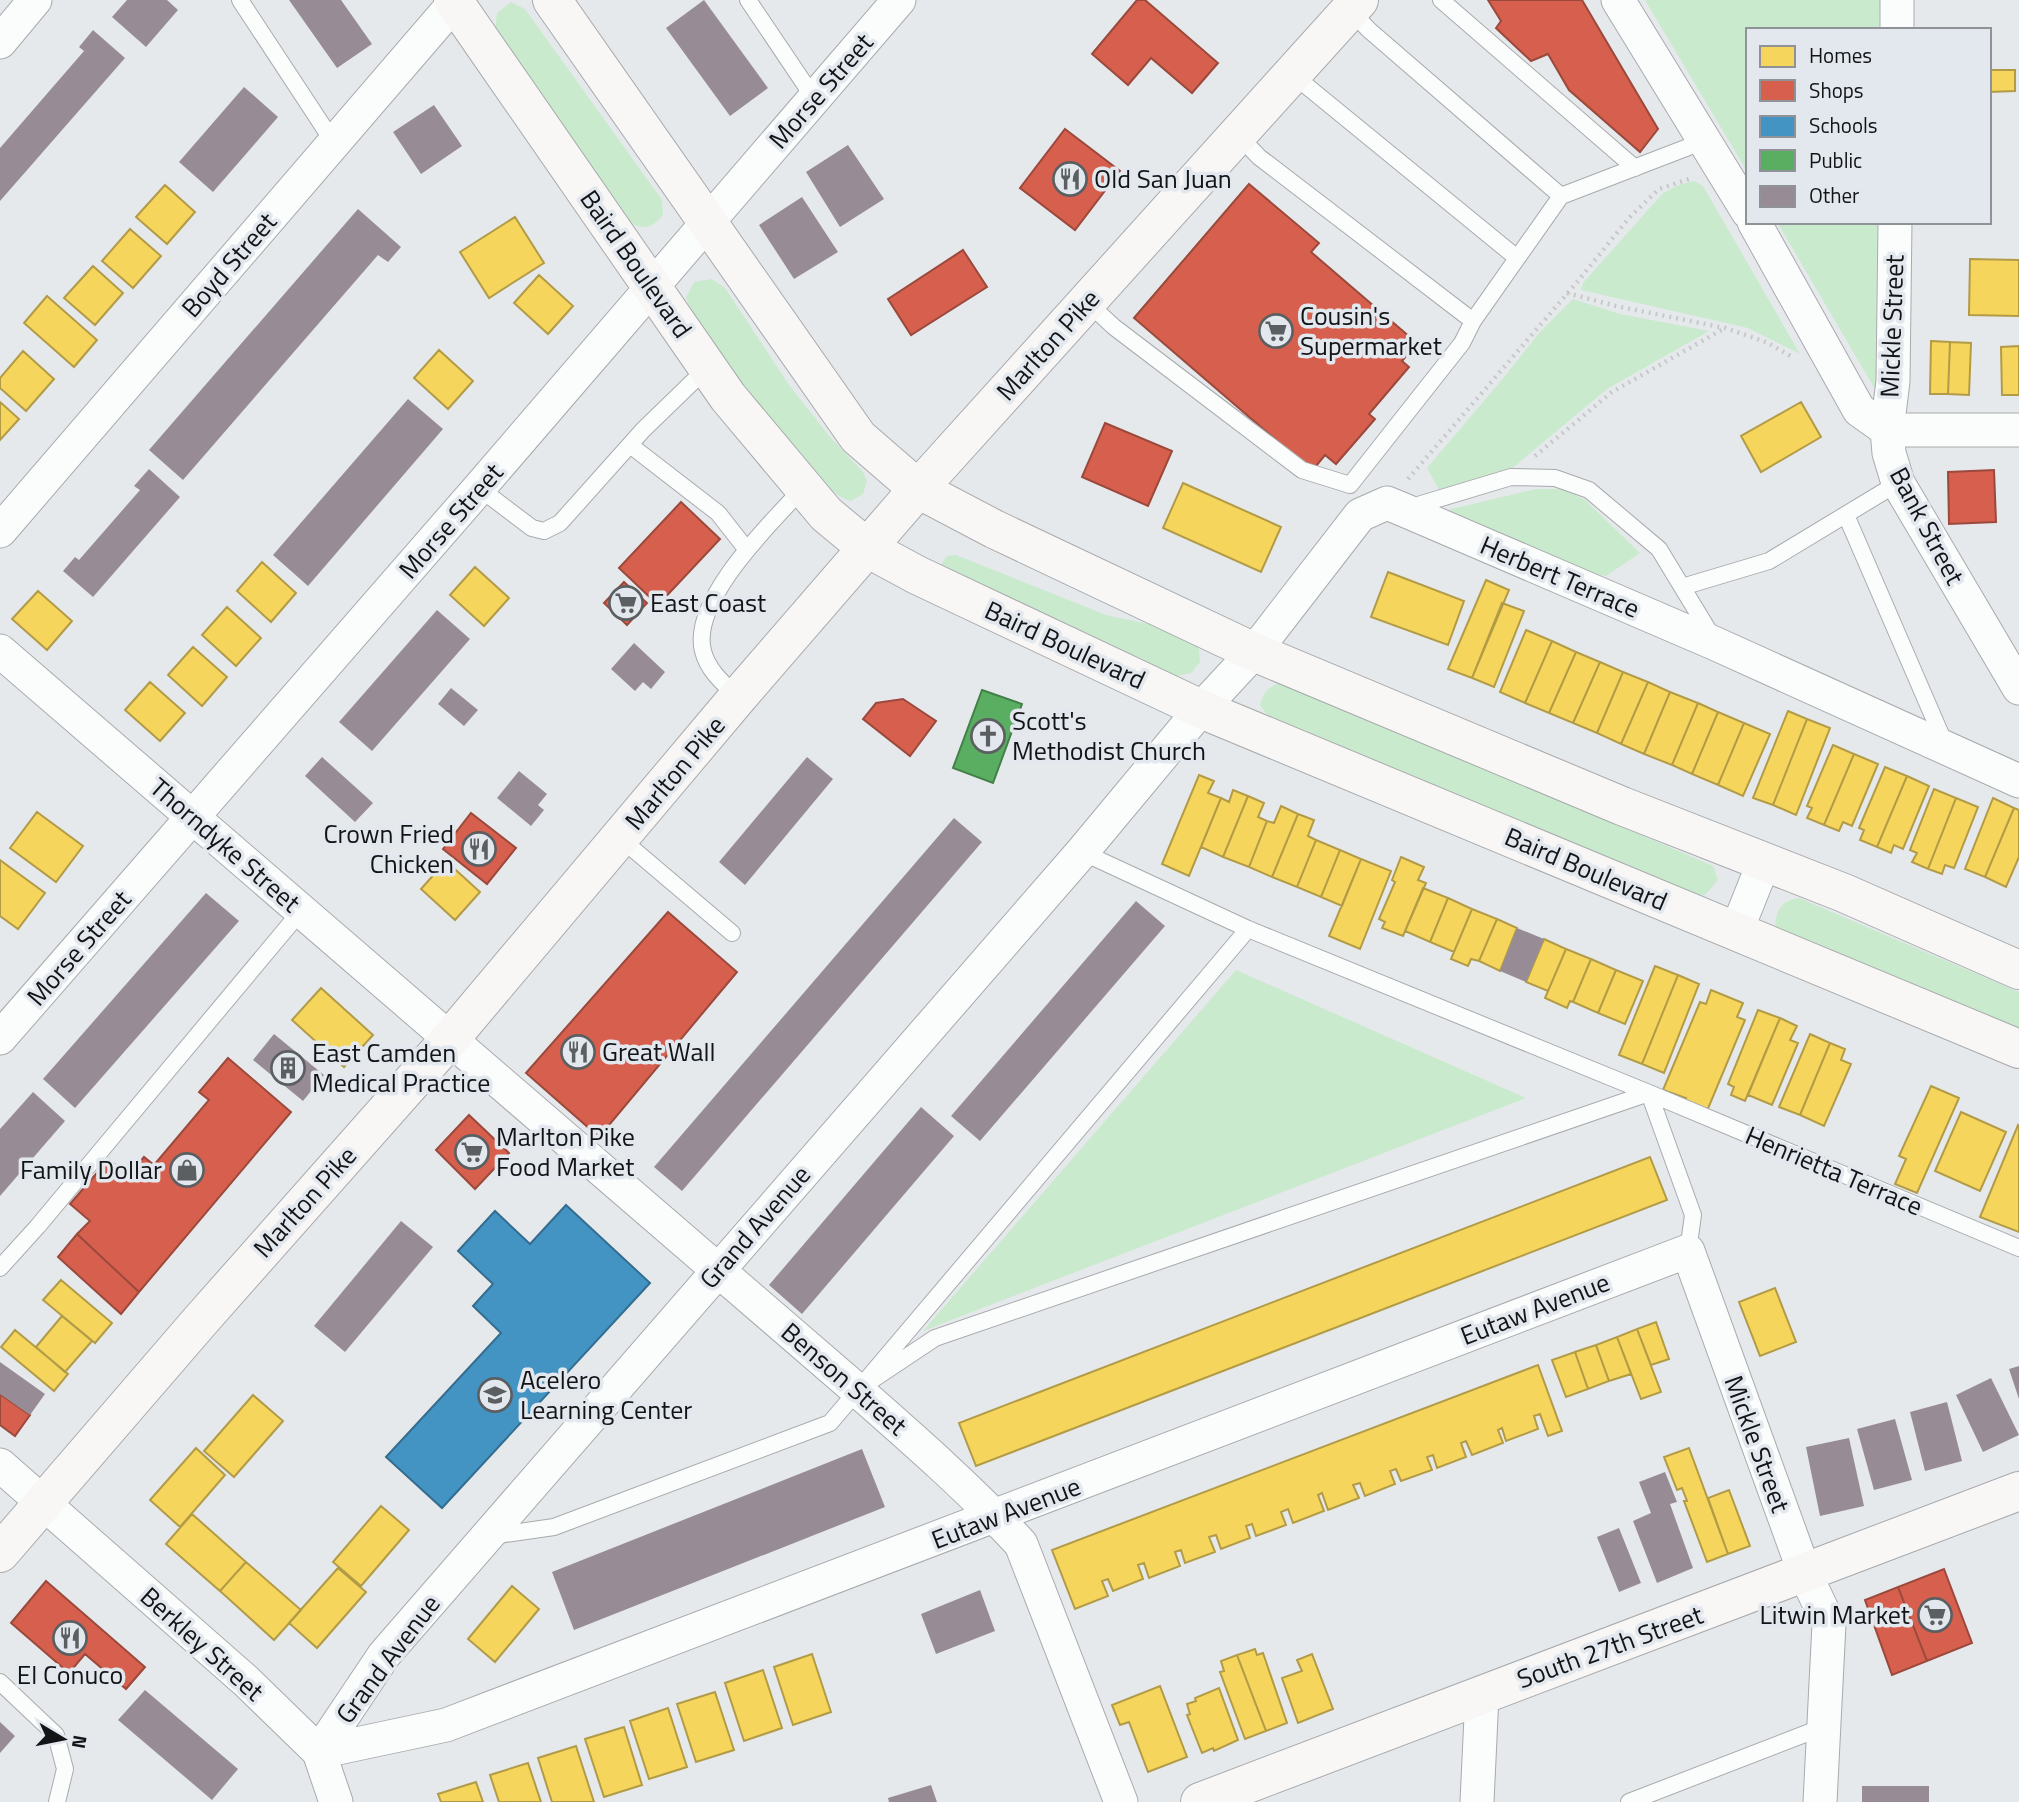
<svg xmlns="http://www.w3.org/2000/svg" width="2019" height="1802" viewBox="0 0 2019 1802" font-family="'Titillium Web',sans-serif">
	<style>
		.green { fill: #c9eacc }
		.homes { fill: #f6d55c; stroke: #b29b47; stroke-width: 2 }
		.shops { fill: #d6604d; stroke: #9b493c; stroke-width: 2 }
		.schools { fill: #4393c3; stroke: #346d8f; stroke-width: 2 }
		.public { fill: #5aae61; stroke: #44804a; stroke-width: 2 }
		.building { fill: #978c96 }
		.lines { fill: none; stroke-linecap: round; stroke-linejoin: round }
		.lane-casing { stroke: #a8aaad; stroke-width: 18 }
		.street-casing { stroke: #a8aaad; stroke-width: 35 }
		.secondary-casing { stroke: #a8aaad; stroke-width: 40 }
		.path { stroke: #c7c8ca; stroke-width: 4.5; stroke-dasharray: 2 5; stroke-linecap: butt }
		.lane { stroke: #fbfcfc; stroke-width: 16 }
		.street { stroke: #fbfcfc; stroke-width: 33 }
		.secondary { stroke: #f8f7f6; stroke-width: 38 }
		.labels { text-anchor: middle; stroke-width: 7; stroke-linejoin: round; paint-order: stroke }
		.street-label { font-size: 26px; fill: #121416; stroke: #e3e8ef }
		.poi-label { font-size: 26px; fill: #121416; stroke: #e3e8ef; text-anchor: start }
	</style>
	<rect width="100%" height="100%" fill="#e6e9ec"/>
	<!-- green -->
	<path class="green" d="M1645,0H1880L1879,30H1748V173Z
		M511,2L525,9L662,200L663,215C651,229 644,230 628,222L495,29L497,13Z
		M1694,181L1703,186L1800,354L1748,328L1581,290L1583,283L1663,193L1679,185Z
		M1777,222H1877L1876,389H1875Z
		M712,279L725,288L789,385L830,437L863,472L867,481L863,494L851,501C812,494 718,349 692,312L686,297L694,282Z
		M1573,299L1620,314L1709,331L1607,389L1510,470L1441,493L1427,468L1505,376L1539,333Z
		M1536,489H1564L1585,500L1640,553L1606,576L1578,571L1439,512Z
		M956,555L1106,615L1172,629L1192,639L1199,648L1200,662L1191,673L1177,676L973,591L943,572L942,563L947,556Z
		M1285,681L1713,866L1718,880L1705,895H1693L1268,716L1260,705C1264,690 1270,686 1285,681Z
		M1799,898L2019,992V1032L1785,935L1775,925C1777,908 1782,901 1799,898Z
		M1236,970L1526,1098L923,1331Z"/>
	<!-- homes -->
	<path class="homes" d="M1989,70H2015V91L1989,92Z
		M165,185L195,212L167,244L136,217Z
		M515,217L544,263L489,298L460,252Z
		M130,229L161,256L133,288L102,261Z
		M1970,259L2019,260V316L1969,315Z
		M93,266L123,293L95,325L64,298Z
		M539,275L573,306L548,334L514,303Z
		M47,296L97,340L74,367L24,323Z
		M1931,341L1950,342L1948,394H1930Z
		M1950,342L1971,343L1969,395L1948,394Z
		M2019,346V395H2002L2001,347Z
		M439,350L473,381L448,409L414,378Z
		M23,351L54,379L26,411L0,388V378Z
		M0,402L19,419L0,440Z
		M1801,402L1821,437L1761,472L1741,436Z
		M1183,483L1281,527L1261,572L1163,528Z
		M262,562L296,593L271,622L237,591Z
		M475,567L509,598L484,626L450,595Z
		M1388,572L1464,601L1448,645L1371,617Z
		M1486,580L1509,590L1472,678L1448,669Z
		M38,591L72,621L47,650L12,619Z
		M1502,603L1524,611L1494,687L1472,678Z
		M227,607L261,638L236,666L202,635Z
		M1526,630L1552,641L1525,703L1500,692Z
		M1552,641L1576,652L1549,713L1525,703Z
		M193,647L227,677L202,706L168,675Z
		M1576,652L1600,662L1573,723L1549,713Z
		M1600,662L1623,672L1597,733L1573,723Z
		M1623,672L1648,682L1621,744L1597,733Z
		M150,682L185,713L160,741L125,710Z
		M1648,682L1670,692L1644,754L1621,744Z
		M1670,692L1698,703L1672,765L1644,754Z
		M1698,703L1718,712L1692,774L1672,765Z
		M1788,711L1807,719L1773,805L1753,798Z
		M1718,712L1744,723L1718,785L1692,774Z
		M1807,719L1830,728L1796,815L1773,805Z
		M1744,723L1770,734L1743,796L1718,785Z
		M1833,745L1854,754L1824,825L1807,818L1812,808L1807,806Z
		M1854,754L1878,764L1852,826L1843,822L1839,831L1824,825Z
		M1885,767L1907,776L1877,847L1860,840L1864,830L1859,828Z
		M1199,775L1214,781L1208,793L1221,798L1189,876L1162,864Z
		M1907,776L1929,786L1903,849L1894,845L1891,853L1877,847Z
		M1934,789L1956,798L1928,869L1912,862L1917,853L1910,850Z
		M1233,790L1248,796L1223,857L1201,847L1221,798L1229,802Z
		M1248,796L1264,803L1258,817L1267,821L1249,867L1223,857Z
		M1956,798L1978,807L1954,868L1945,865L1942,874L1928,869Z
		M1993,798L2014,808L1985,877L1965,869Z
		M1281,806L1298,814L1272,877L1249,867L1267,821L1274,823Z
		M2014,808L2019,810V857L2006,887L1985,877Z
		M37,812L83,846L56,882L10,848Z
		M1298,814L1314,820L1308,836L1316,840L1297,887L1272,877Z
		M1316,840L1340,850L1321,897L1297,887Z
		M1340,850L1361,859L1342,906L1321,897Z
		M1401,857L1424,867L1418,880L1426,883L1403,936L1382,928L1385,922L1379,919L1395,882L1392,880Z
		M1361,859L1391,871L1360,949L1329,936Z
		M0,860L45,893L18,929L0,916Z
		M446,861L480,892L455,920L421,889Z
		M1423,888L1448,898L1430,942L1405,931Z
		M1448,898L1472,909L1454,952L1430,942Z
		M1472,909L1497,919L1479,961L1471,959L1468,966L1451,959Z
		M1497,919L1517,928L1500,971L1479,961Z
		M1544,939L1566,949L1548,991L1526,982Z
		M1566,949L1591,959L1573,1002L1570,1001L1567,1008L1545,998Z
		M1591,959L1616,970L1598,1013L1573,1002Z
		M1655,966L1678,975L1642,1064L1619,1055Z
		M1616,970L1643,981L1625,1024L1598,1013Z
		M1678,975L1699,984L1664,1073L1642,1064Z
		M321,988L373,1035L344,1067L292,1020Z
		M1711,990L1743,1003L1737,1017L1745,1020L1707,1111L1684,1102L1686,1098L1663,1090L1700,1002L1706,1004Z
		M1758,1010L1780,1018L1745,1101L1731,1095L1734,1087L1728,1084Z
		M1780,1018L1797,1026L1790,1040L1798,1043L1772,1105L1748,1095Z
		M1810,1034L1830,1043L1800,1115L1779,1107Z
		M1830,1043L1845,1049L1841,1060L1851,1064L1824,1126L1800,1115Z
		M1931,1086L1959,1098L1917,1193L1895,1184L1906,1159L1899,1156Z
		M1961,1112L2006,1132L1980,1191L1935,1171Z
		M2018,1125L2019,1126V1232L1980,1217Z
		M1650,1157L1667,1200L976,1466L959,1423Z
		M61,1280L112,1323L95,1343L43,1300Z
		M1775,1288L1796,1342L1760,1356L1739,1302Z
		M62,1316L92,1341L65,1372L36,1347Z
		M1656,1322L1669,1359L1651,1365L1637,1329Z
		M1637,1329L1661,1392L1641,1399L1617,1337Z
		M15,1330L68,1374L54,1391L1,1347Z
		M1617,1337L1631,1374L1609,1381L1596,1345Z
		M1596,1345L1609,1381L1588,1389L1575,1352Z
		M1575,1352L1588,1389L1566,1397L1552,1360Z
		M1538,1365L1562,1431L1548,1436L1540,1414L1534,1416L1538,1429L1506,1441L1502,1428L1498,1430L1503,1443L1472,1455L1466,1441L1461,1443L1466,1457L1437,1468L1433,1455L1427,1457L1432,1470L1401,1481L1396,1469L1390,1471L1395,1484L1365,1496L1360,1483L1353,1485L1359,1498L1328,1510L1322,1493L1318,1495L1324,1511L1293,1523L1288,1509L1281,1512L1286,1525L1256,1536L1252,1524L1246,1526L1250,1538L1221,1549L1216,1535L1209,1537L1215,1552L1185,1563L1181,1550L1175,1552L1180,1566L1149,1578L1144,1563L1138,1565L1143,1579L1113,1591L1108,1579L1102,1581L1108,1596L1075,1609L1052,1550Z
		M253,1395L283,1421L234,1477L204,1451Z
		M196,1448L225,1475L180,1527L150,1500Z
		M1689,1448L1728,1554L1707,1562L1684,1501H1687L1682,1488L1677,1490L1664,1457Z
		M1729,1490L1750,1546L1728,1554L1708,1498Z
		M381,1506L409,1530L361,1586L333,1562Z
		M192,1514L246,1562L220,1591L166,1544Z
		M246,1562L301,1610L274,1640L220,1591Z
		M338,1568L366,1592L317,1648L289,1623Z
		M512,1586L539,1609L495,1662L468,1639Z
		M1255,1649L1257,1655L1263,1653L1287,1723L1266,1731L1237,1655Z
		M812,1654L831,1712L793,1725L774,1667Z
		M1312,1654L1333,1709L1298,1723L1282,1678L1302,1671L1297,1660Z
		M1237,1655L1266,1731L1245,1739L1220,1672L1224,1671L1221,1661Z
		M763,1670L782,1728L744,1741L725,1683Z
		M1160,1686L1187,1757L1148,1772L1129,1722L1120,1725L1112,1705Z
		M1219,1688L1238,1740L1214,1751L1213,1748L1202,1753L1187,1715L1190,1714L1187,1704L1196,1701L1195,1698Z
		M715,1692L734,1750L696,1762L677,1704Z
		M668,1708L687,1767L649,1779L630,1721Z
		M624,1727L642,1785L604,1797L585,1739Z
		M576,1746L594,1802H552L538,1758Z
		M528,1763L541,1802H499L490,1775Z
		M476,1782L483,1802H441L438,1794Z"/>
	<!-- shops -->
	<path class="shops" d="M1137,0H1145L1218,63L1192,93L1151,58L1128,85L1092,54Z
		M1488,0H1582L1658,129L1640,152L1569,90L1548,54L1531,61L1496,28L1501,21Z
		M1065,129L1120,171L1075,230L1020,188Z
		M1249,184L1319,243L1311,252L1417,343L1402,361L1409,367L1369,414L1375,419L1336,464L1325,455L1312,471L1134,318Z
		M963,250L987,287L911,335L888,299Z
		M1105,423L1172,451L1148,506L1082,477Z
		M1994,470L1996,522L1949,524L1948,472Z
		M681,502L720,539L658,605L619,568Z
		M624,582L647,603L627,625L604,603Z
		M903,699L936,721L910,756L863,719L876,703Z
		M471,813L516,848L487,884L443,849Z
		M668,912L737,972L599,1137L526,1073Z
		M228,1058L291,1112L139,1292L77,1234L90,1221L70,1204L109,1159L128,1176L144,1157L154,1165L209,1100L199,1092Z
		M469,1115L509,1153L475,1189L436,1150Z
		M77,1234L139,1292L121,1314L58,1257Z
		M0,1394L30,1415L15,1436L0,1425Z
		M1944,1569L1972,1643L1927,1661L1898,1587Z
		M46,1581L145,1667L126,1689L85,1654L69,1673L11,1623Z
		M1898,1587L1927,1661L1892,1675L1865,1600Z"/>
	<!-- schools -->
	<path class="schools" d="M566,1205L650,1283L442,1508L386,1457L501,1333L473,1306L493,1284L458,1251L495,1211L530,1244Z"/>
	<!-- public -->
	<path class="public" d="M982,690L1022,704L993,783L953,768Z"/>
	<!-- building -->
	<path class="building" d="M127,0H167L178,10L146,47L112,17Z
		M289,0H341L372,44L337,68Z
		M704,0L768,88L730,116L666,28Z
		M93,30L125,58L0,201V148L84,51L79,47Z
		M244,87L278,117L213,192L179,162Z
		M434,105L462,146L421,174L393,132Z
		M848,145L884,199L840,227L806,172Z
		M802,197L838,252L794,279L759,225Z
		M358,209L401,247L388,262L378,255L183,480L149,450Z
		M408,399L443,429L308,586L273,555Z
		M149,469L180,497L93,597L63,571L75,557L79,560L140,490L134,486Z
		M437,610L470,639L372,751L339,722Z
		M634,643L665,672L651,689L643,682L635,691L611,669Z
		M451,688L478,710L464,726L438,704Z
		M322,757L373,803L355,822L305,776Z
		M807,757L833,779L745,885L719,862Z
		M519,771L547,794L538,805L544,810L531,826L497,798Z
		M954,818L982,842L682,1191L654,1167Z
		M206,893L239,921L75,1108L43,1079Z
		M1136,901L1165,926L980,1141L951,1116Z
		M1517,928L1544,939L1526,982L1500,971Z
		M274,1034L324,1075L303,1101L253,1060Z
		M33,1092L65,1121L0,1196V1129Z
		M921,1107L954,1136L802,1314L769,1285Z
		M401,1221L433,1247L345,1352L314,1326Z
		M0,1362L45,1394L30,1415L0,1394Z
		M2019,1366V1399L2009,1369Z
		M1991,1378L2019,1435L1983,1452L1956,1395Z
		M1947,1402L1962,1461L1925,1471L1910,1412Z
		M1895,1419L1912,1480L1874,1490L1857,1429Z
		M1849,1438L1864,1506L1820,1516L1806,1447Z
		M862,1449L885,1507L574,1630L552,1572Z
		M1665,1472L1677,1502L1670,1504L1693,1568L1657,1583L1633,1521L1651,1513L1639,1482Z
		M1619,1528L1641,1583L1619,1592L1597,1537Z
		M980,1590L995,1631L936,1654L921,1614Z
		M145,1690L238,1769L212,1800L118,1720Z
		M0,1722L15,1736L0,1753Z
		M931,1785L937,1802H889L888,1798Z
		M1862,1786H1929V1802H1862Z"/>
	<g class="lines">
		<!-- lane casing -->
		<g class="lane-casing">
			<path id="lane" d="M240,0L334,143
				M748,0L814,98
				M1441,0L1635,168
				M1292,74L1517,258
				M1238,135L1259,157L1473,321
				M1561,196L1704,141
				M1087,302L1114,327L1302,470L1350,485L1462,343L1473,321L1561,196L1369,30L1350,10
				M630,445L718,513L747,550
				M479,488L532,528L544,531L560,523L643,430L708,367
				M1408,508L1511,477L1555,478L1589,490L1659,549L1713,638
				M1846,515L1945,744
				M1682,587L1769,561L1898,483
				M738,697C724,684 708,671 703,651C690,600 772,522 804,487
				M620,838L732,933
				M1082,852L1248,929L1649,1093L2019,1248
				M1649,1093L1693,1215L1688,1251
				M0,1268L38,1226L301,911
				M872,1380L935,1338L1649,1093
				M491,1536L554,1527L830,1423L1248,929
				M0,1682L56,1735L65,1769L57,1802
				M1629,1802L1823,1727"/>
		</g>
		<!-- street casing -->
		<g class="street-casing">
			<path id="street" d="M1618,0L1748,212
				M1897,30V0
				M0,42L35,0
				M1754,222L1859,410L1887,430L1889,453L1898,483L2019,688
				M1895,222L1893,381L1887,430H2019
				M0,531L457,0
				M0,651L857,1390C914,1440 970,1489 1021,1544L1121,1802
				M1736,932L1764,862
				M0,1038L479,488L899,0
				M0,1465L246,1681L319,1752L336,1802
				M319,1752L384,1655L1082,852L1201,709L1254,652L1360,515L1387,503L1404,510L1716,644L2019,781
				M319,1752L446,1725L1688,1251L1805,1574L1829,1624L1820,1802
				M1477,1802L1482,1695"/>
		</g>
		<!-- secondary casing -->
		<g class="secondary-casing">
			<path id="secondary" d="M453,0L728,397L826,514L867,548L917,575L1201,709L2019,1049
				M552,0L858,437L918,489L994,529L1254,652L1622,806L1844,893L2019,970
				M0,1553L201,1320L449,1040L738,697L918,489L1359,0
				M1200,1802L2019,1491"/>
		</g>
		<!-- path -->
		<path class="path" d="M1567,293L1616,306L1725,328L1766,342L1794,358
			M1535,456L1612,392L1725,328
			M1408,479L1578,281L1629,218L1659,189L1692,178"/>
		<!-- lane -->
		<use href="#lane" class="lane"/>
		<!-- street -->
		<use href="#street" class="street"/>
		<!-- secondary -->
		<use href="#secondary" class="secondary"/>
	</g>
	<!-- icons -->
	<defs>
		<g id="restaurant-ring" transform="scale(1.75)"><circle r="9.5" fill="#e3e8ef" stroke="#5c5f61" stroke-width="1.5"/><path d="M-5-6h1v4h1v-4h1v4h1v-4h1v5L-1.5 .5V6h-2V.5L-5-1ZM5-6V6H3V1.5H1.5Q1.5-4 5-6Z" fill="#5c5f61"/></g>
		<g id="supermarket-ring" transform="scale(1.75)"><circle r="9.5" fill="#e3e8ef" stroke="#5c5f61" stroke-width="1.5"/><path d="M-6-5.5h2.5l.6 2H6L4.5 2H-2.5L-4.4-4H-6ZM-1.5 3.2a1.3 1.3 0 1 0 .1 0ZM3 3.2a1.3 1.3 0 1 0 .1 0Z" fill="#5c5f61"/></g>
		<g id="church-ring" transform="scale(1.75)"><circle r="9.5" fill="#e3e8ef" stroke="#5c5f61" stroke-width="1.5"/><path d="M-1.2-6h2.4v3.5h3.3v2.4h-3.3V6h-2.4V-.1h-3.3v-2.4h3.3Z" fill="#5c5f61"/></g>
		<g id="building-ring" transform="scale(1.75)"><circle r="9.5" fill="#e3e8ef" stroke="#5c5f61" stroke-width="1.5"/><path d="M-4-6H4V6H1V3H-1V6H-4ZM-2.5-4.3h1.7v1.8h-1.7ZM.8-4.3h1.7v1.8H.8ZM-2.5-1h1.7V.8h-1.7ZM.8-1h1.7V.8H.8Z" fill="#5c5f61"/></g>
		<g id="shop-ring" transform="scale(1.75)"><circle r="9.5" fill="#e3e8ef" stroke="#5c5f61" stroke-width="1.5"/><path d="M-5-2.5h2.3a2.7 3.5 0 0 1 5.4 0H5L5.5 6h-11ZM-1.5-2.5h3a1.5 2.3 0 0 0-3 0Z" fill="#5c5f61"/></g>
		<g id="school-ring" transform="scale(1.75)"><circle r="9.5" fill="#e3e8ef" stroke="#5c5f61" stroke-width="1.5"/><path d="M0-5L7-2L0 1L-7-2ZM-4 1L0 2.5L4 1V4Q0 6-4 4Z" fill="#5c5f61"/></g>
	</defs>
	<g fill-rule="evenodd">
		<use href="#restaurant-ring" x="1070" y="179"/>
		<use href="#supermarket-ring" x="1276" y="331"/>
		<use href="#supermarket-ring" x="626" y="603"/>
		<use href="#church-ring" x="988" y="736"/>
		<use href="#restaurant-ring" x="479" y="849"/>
		<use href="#restaurant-ring" x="578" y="1052"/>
		<use href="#building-ring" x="288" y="1068"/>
		<use href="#supermarket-ring" x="472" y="1152"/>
		<use href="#shop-ring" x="187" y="1170"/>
		<use href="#school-ring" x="495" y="1395"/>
		<use href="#supermarket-ring" x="1935" y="1615"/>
		<use href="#restaurant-ring" x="70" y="1638"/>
	</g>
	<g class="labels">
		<!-- street labels -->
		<g class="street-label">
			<text transform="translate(821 91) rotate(-49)" y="9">Morse Street</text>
			<text transform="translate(636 264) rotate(55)" y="9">Baird Boulevard</text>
			<text transform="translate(229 265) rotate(-49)" y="9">Boyd Street</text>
			<text transform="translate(1892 326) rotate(-88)" y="9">Mickle Street</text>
			<text transform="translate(1048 345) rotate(-48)" y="9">Marlton Pike</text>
			<text transform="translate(451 521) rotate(-49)" y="9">Morse Street</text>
			<text transform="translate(1927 526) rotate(62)" y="9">Bank Street</text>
			<text transform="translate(1560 577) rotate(23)" y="9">Herbert Terrace</text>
			<text transform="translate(1065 645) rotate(25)" y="9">Baird Boulevard</text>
			<text transform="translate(675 773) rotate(-50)" y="9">Marlton Pike</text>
			<text transform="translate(225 845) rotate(41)" y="9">Thorndyke Street</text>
			<text transform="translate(1586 869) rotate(23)" y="9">Baird Boulevard</text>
			<text transform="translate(79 948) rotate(-49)" y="9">Morse Street</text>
			<text transform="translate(1834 1171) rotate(23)" y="9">Henrietta Terrace</text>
			<text transform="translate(305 1202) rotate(-48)" y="9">Marlton Pike</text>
			<text transform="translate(755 1227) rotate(-49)" y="9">Grand Avenue</text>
			<text transform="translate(1535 1309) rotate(-21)" y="9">Eutaw Avenue</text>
			<text transform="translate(844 1379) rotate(41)" y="9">Benson Street</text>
			<text transform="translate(1757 1444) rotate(70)" y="9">Mickle Street</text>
			<text transform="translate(1006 1513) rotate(-21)" y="9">Eutaw Avenue</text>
			<text transform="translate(202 1644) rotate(42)" y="9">Berkley Street</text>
			<text transform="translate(1610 1647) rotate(-20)" y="9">South 27th Street</text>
			<text transform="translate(388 1659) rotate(-53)" y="9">Grand Avenue</text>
		</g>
		<!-- poi labels -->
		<g class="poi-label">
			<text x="1094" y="188">Old San Juan</text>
			<text x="1300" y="325">Cousin's<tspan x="1300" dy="30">Supermarket</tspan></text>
			<text x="650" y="612">East Coast</text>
			<text x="1012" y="730">Scott's<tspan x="1012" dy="30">Methodist Church</tspan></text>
			<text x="454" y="843" text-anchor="end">Crown Fried<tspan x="454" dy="30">Chicken</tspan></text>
			<text x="602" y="1061">Great Wall</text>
			<text x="312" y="1062">East Camden<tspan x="312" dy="30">Medical Practice</tspan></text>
			<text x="496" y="1146">Marlton Pike<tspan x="496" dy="30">Food Market</tspan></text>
			<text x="162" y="1179" text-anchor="end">Family Dollar</text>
			<text x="520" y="1389">Acelero<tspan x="520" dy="30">Learning Center</tspan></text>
			<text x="1910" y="1624" text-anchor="end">Litwin Market</text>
			<text x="70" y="1684" text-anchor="middle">El Conuco</text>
		</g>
	</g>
	<!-- legend -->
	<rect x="1746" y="28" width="245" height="196" fill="#e3e8ef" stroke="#8f9398" stroke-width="2"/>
	<rect x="1760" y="46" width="35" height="21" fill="#f6d55c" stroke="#8f9398" stroke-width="2"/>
	<text x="1809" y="63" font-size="21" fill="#121416">Homes</text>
	<rect x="1760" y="80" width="35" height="21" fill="#d6604d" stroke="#8f9398" stroke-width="2"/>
	<text x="1809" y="98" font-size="21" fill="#121416">Shops</text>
	<rect x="1760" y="116" width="35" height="21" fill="#4393c3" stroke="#8f9398" stroke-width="2"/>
	<text x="1809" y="133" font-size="21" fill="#121416">Schools</text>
	<rect x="1760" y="150" width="35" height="21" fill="#5aae61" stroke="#8f9398" stroke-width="2"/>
	<text x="1809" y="168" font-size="21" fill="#121416">Public</text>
	<rect x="1760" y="186" width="35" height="21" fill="#978c96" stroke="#8f9398" stroke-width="2"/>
	<text x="1809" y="203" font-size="21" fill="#121416">Other</text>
	<!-- north arrow -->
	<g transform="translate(63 1739) rotate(100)" stroke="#e3e8ef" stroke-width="5" paint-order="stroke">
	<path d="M0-5L12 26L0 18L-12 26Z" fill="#121416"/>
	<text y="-10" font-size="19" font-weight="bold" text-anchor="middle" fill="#121416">N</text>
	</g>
</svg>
